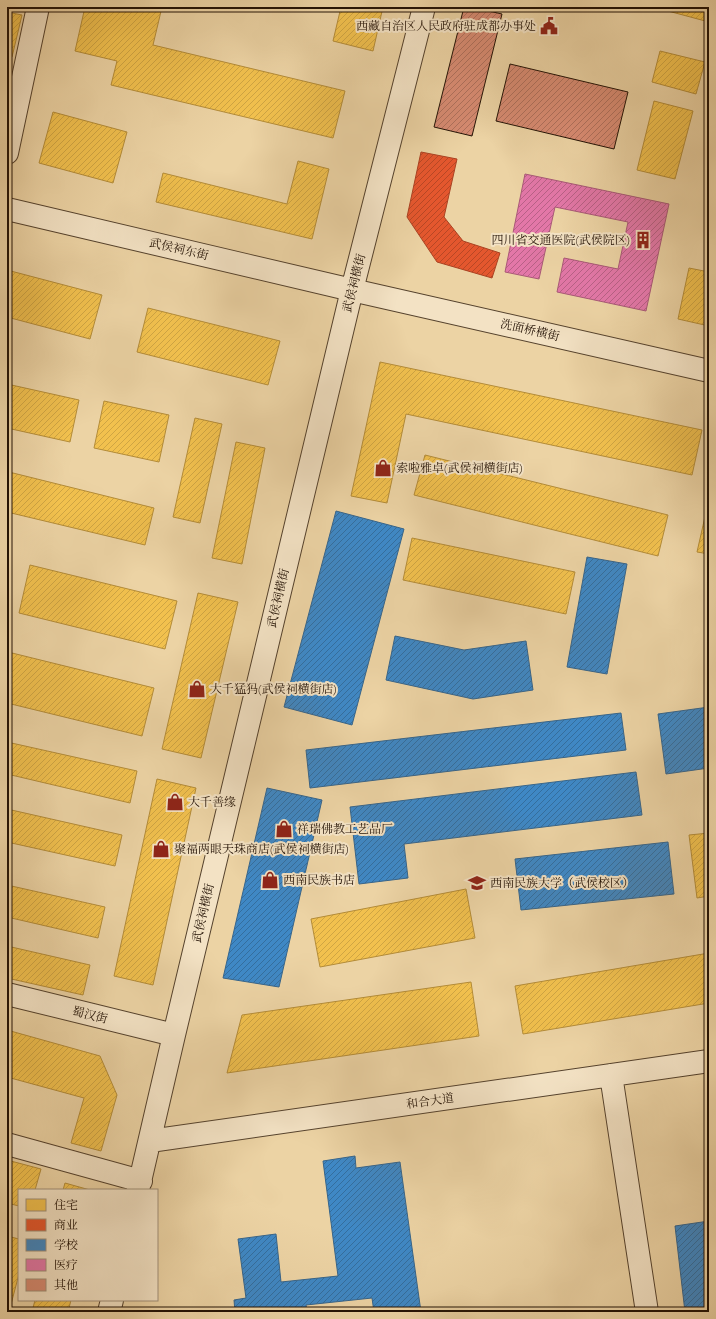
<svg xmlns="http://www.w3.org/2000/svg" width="716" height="1319" viewBox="0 0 716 1319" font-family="'IM FELL Double Pica','Noto Serif SC',serif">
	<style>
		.homes { fill: url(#homes-hatch); stroke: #b48c38 }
		.shops { fill: url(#shops-hatch); stroke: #aa4222 }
		.schools { fill: url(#schools-hatch); stroke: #37658b }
		.health { fill: url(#health-hatch); stroke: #a95977 }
		.building { fill: url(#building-hatch); stroke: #231205 }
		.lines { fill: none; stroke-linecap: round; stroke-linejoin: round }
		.minor-casing { stroke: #55422d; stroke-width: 24 }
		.minor { stroke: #f3e2c4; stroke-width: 22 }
		.labels { text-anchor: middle; stroke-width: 4; stroke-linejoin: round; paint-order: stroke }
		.poi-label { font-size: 12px; fill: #231205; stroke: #f3e2c4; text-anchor: start }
		.street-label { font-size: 12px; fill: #231205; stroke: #f3e2c4 }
	</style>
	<defs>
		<pattern id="homes-hatch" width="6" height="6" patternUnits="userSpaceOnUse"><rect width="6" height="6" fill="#f2c14e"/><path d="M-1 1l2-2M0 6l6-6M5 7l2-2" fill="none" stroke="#cfa543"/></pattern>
		<pattern id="shops-hatch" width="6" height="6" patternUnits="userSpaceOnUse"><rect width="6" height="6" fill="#e4572e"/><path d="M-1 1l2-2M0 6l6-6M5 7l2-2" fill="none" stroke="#b84725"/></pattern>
		<pattern id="schools-hatch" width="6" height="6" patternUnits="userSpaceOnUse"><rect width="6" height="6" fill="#3f88c5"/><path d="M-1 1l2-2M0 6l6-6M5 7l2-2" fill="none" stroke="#346e9e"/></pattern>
		<pattern id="health-hatch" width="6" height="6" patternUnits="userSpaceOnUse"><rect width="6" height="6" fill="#e377a8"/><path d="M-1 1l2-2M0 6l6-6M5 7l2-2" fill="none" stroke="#b86087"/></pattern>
		<pattern id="building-hatch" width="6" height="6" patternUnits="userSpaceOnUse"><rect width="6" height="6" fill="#d78b72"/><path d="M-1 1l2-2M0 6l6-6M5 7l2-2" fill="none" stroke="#ae705c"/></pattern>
	</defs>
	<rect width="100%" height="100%" fill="#ecd3a4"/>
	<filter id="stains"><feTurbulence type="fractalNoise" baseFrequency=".005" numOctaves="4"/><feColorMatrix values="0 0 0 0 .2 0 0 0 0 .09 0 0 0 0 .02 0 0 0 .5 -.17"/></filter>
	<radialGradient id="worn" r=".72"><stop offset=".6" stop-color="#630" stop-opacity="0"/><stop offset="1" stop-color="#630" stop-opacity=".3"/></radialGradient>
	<!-- homes -->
	<path class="homes" d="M85,7H162L153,45L345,91L333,138L111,85L117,61L75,51Z
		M341,7H383L373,51L333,41Z
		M669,7H709V22L668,11Z
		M7,12L22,15L12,57L7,55Z
		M660,51L705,62L696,94L652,82Z
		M654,101L693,111L675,179L637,170Z
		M53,112L127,132L113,183L39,163Z
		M298,161L329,169L312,239L156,202L163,173L287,204Z
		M689,268L709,272V326L678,319Z
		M7,270L102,295L90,339L7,317Z
		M148,308L280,341L268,385L137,352Z
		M380,362L702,430L692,475L406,414L387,503L351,496Z
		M7,384L79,400L70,442L7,428Z
		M104,401L169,415L159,462L94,448Z
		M195,418L222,424L200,523L173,517Z
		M236,442L265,448L242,564L212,558Z
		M425,455L668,515L658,556L414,495Z
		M9,472L154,508L145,545L7,512V479Z
		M709,499V554L697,552Z
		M412,538L575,572L566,614L403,580Z
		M30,565L177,601L165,649L19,613Z
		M198,593L238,602L201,758L162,749Z
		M8,652L154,688L142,736L7,703Z
		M7,742L137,771L130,803L7,774Z
		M157,779L196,788L153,985L114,976Z
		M7,809L122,835L115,866L7,842Z
		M709,833V896L697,898L689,835Z
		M7,885L105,907L98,938L7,917Z
		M466,889L475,938L320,967L311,919Z
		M7,946L90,965L83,995L7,978Z
		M709,953V1003L523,1034L515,986Z
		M471,982L479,1036L227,1073L242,1015Z
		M7,1030L100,1056L117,1095L101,1151L71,1143L84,1098L7,1077Z
		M7,1160L41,1169L35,1190H19V1206L7,1203Z
		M65,1183L90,1190H63Z
		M7,1236L19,1239V1274L9,1312H7Z
		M35,1300H71L68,1312H32Z"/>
	<!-- shops -->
	<path class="shops" d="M421,152L457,159L444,217L463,241L500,253L492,278L437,262L407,217Z"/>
	<!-- schools -->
	<path class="schools" d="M336,511L404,529L352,725L284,707Z
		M587,557L627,564L607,674L567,667Z
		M395,636L464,650L526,641L533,690L473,699L386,680Z
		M709,707V768L666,774L658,714Z
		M621,713L626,750L310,788L306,750Z
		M636,772L642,815L404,844L408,878L359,884L350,807Z
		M267,788L322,800L279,987L223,978Z
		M668,842L674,894L521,910L515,859Z
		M355,1156L356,1168L400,1162L421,1312H374L372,1298L306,1305L307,1312H235L234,1300L246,1298L238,1239L276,1234L281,1282L338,1276L323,1161Z
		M709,1221V1312H685L675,1226Z"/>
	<!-- health -->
	<path class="health" d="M525,174L669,204L646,311L557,292L564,258L618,269L628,222L555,207L539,279L505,272Z"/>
	<!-- building -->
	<path class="building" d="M464,7H471L502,14L472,136L434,127Z
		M510,64L628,92L614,149L496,121Z"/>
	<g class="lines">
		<!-- minor casing -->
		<g class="minor-casing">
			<path id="minor" d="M7,153L38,7
				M7,209L352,290L709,371
				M7,994L174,1035
				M611,1075L647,1312
				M150,1141L709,1061
				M7,1144L141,1181
				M138,1190L174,1035L352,290L424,7
				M109,1312L112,1300"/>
		</g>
		<!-- minor -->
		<use href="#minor" class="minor"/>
	</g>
	<!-- icons -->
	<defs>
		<g id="civic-bare" transform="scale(1.38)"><path d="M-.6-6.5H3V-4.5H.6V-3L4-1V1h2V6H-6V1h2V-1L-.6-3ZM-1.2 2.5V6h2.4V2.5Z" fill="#8f2418" stroke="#f3e2c4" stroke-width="2.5" paint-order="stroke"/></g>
		<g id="building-bare" transform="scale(1.38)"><path d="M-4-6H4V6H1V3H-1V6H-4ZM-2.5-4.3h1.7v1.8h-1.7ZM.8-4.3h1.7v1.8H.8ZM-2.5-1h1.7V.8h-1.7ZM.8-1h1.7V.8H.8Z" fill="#8f2418" stroke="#f3e2c4" stroke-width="2.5" paint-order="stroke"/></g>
		<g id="shop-bare" transform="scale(1.38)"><path d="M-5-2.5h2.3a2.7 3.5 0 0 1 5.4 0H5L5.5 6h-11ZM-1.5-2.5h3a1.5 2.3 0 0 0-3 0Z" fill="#8f2418" stroke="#f3e2c4" stroke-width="2.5" paint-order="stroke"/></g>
		<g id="university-bare" transform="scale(1.38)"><path d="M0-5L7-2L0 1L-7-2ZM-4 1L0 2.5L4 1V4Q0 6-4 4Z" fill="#8f2418" stroke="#f3e2c4" stroke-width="2.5" paint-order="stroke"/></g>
	</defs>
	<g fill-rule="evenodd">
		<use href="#civic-bare" x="549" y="26"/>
		<use href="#building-bare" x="643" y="240"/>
		<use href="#shop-bare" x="383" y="468"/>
		<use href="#shop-bare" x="197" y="689"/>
		<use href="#shop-bare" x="175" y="802"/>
		<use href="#shop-bare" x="284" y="829"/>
		<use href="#shop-bare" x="161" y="849"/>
		<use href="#shop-bare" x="270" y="880"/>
		<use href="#university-bare" x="477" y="883"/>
	</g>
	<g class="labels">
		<!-- poi labels -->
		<g class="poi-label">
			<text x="536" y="30" text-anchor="end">西藏自治区人民政府驻成都办事处</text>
			<text x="630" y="244" text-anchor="end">四川省交通医院(武侯院区)</text>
			<text x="396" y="472">索啦雅卓(武侯祠横街店)</text>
			<text x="210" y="693">大千猛犸(武侯祠横街店)</text>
			<text x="188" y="806">大千善缘</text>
			<text x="297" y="833">祥瑞佛教工艺品厂</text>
			<text x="174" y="853">聚福两眼天珠商店(武侯祠横街店)</text>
			<text x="283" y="884">西南民族书店</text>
			<text x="490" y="887">西南民族大学（武侯校区）</text>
		</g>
		<!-- street labels -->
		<g class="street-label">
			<text transform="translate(179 249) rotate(13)" y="4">武侯祠东街</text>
			<text transform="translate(354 283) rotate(-76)" y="4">武侯祠横街</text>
			<text transform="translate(530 330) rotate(13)" y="4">洗面桥横街</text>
			<text transform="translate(278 598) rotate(-77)" y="4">武侯祠横街</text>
			<text transform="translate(203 913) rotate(-77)" y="4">武侯祠横街</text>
			<text transform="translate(90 1015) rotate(14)" y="4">蜀汉街</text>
			<text transform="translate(430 1101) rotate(-8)" y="4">和合大道</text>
		</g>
	</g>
	<!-- margin -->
	<rect width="716" height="1319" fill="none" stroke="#ecd3a4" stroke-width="24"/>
	<rect x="8" y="8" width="700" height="1303" fill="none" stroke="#231205" stroke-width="2"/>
	<rect x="12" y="12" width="692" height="1295" fill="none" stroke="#231205"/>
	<!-- legend -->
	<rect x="18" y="1189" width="140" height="112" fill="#f3e2c4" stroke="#a08f78"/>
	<rect x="26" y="1199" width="20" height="12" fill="#f2c14e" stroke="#a08f78"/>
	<text x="54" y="1209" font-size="12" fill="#231205">住宅</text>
	<rect x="26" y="1219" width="20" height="12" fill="#e4572e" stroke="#a08f78"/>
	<text x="54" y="1229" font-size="12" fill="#231205">商业</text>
	<rect x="26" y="1239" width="20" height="12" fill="#3f88c5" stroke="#a08f78"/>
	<text x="54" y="1249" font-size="12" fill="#231205">学校</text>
	<rect x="26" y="1259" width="20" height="12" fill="#e377a8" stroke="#a08f78"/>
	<text x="54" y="1269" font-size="12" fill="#231205">医疗</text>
	<rect x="26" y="1279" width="20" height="12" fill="#d78b72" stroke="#a08f78"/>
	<text x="54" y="1289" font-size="12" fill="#231205">其他</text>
	<rect width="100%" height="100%" filter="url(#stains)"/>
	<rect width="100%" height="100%" fill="url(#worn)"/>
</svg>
